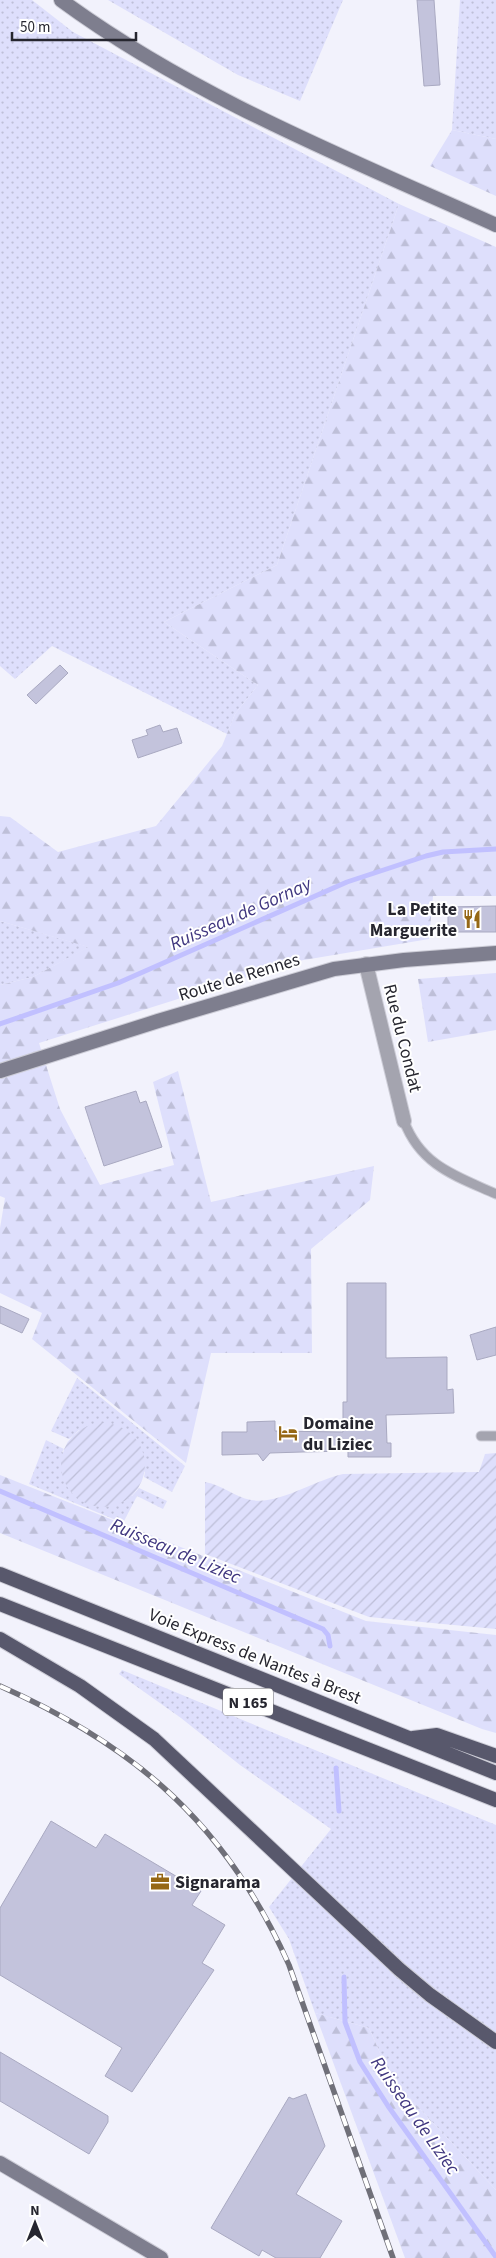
<svg xmlns="http://www.w3.org/2000/svg" width="496" height="2258" viewBox="0 0 496 2258" font-family="'Source Sans 3',sans-serif">
	<style>
		.grass { fill: url(#grass-dots) }
		.forest { fill: url(#forest-firs) }
		.garden { fill: url(#garden-furrows) }
		.lines { fill: none; stroke-linecap: round; stroke-linejoin: round }
		.stream { stroke: #c1c0ff; stroke-width: 5 }
		.building { fill: #c3c3dc; stroke: #a9a9c1 }
		.service-casing { stroke: #cdcdd7; stroke-width: 11 }
		.minor-casing { stroke: #cdcdd7; stroke-width: 16 }
		.secondary-casing { stroke: #cdcdd7; stroke-width: 16 }
		.trunk-casing { stroke: #cdcdd7; stroke-width: 16 }
		.service { stroke: #a4a4af; stroke-width: 9 }
		.minor { stroke: #a4a4af; stroke-width: 14 }
		.secondary { stroke: #7e7e8e; stroke-width: 14 }
		.trunk { stroke: #58586c; stroke-width: 14 }
		.rail-casing { stroke: #707079; stroke-width: 5.5 }
		.rail { stroke: #fff; stroke-width: 4; stroke-dasharray: 11; stroke-linecap: butt }
		.labels { text-anchor: middle; stroke-width: 4; stroke-linejoin: round; paint-order: stroke }
		.shield { fill: #fff; stroke: #67676d; stroke-width: 1 }
		.shield-label { font-size: 16px; font-weight: bold; fill: #26262f }
		.poi-label { font-size: 18px; font-weight: bold; fill: #26262f; stroke: #fff; text-anchor: start }
		.street-label { font-size: 18px; fill: #26262f; stroke: #fff }
		.water-label { font-size: 19px; font-style: italic; fill: #3f367f; stroke: #fff }
	</style>
	<defs>
		<pattern id="grass-dots" width="8" height="8" patternUnits="userSpaceOnUse" patternTransform="scale(1.25)"><rect width="8" height="8" fill="#dedffc"/><path d="M2 2h.1M6 6h.1" fill="none" stroke="#bebfd8" stroke-width="1.8" stroke-linecap="round"/></pattern>
		<pattern id="forest-firs" width="22" height="20" patternUnits="userSpaceOnUse" patternTransform="scale(1.25)"><rect width="22" height="20" fill="#dedffc"/><path d="M5 1l3.5 6h-7zM16 11l3.5 6h-7z" fill="#bebfd8"/></pattern>
		<pattern id="garden-furrows" width="10" height="10" patternUnits="userSpaceOnUse" patternTransform="scale(1.25)"><rect width="10" height="10" fill="#dedffc"/><path d="M-1 1l2-2M0 10L10 0M9 11l2-2" fill="none" stroke="#bebfd8"/></pattern>
	</defs>
	<rect width="100%" height="100%" fill="#f2f2fc"/>
	<!-- grass -->
	<path class="grass" d="M0,0H32L73,32L399,204L277,565L164,622L258,685L235,714L227,734L52,646L15,679L0,666Z
		M108,0H343L300,101L238,75Z
		M460,0H496V139L452,130Z
		M0,921L89,947L33,977L0,985Z
		M77,1378L185,1466L172,1492L144,1477L145,1472L79,1430L69,1439L51,1431Z
		M46,1440L64,1449L62,1452L132,1496L139,1488L167,1501L163,1509L137,1496L123,1523L29,1484Z
		M122,1670L496,1825V2190L391,2078L369,2028L315,2013L289,1939L269,1907L331,1829L240,1765L181,1718L119,1674Z"/>
	<!-- forest -->
	<path class="forest" d="M452,130L496,139V196L430,166Z
		M399,204L496,247V896H433L429,939L298,961L39,1043L60,1109L100,1185L174,1165L153,1082L178,1071L211,1202L374,1166L370,1200L311,1249L312,1353H211L186,1463L32,1339L42,1313L0,1293V1228L5,1198L0,1196V985L33,977L88,947L0,921V816L10,817L58,852L156,826L222,746L235,714L258,685L164,622L277,565Z
		M496,973V1030L428,1042L418,979Z
		M0,1475L366,1621L496,1635V1733L482,1729L0,1533Z
		M315,2013L369,2028L391,2078L496,2190V2258H405Z"/>
	<!-- garden -->
	<path class="garden" d="M61 1465a42 42 0 1 1 84 0a42 42 0 1 1-84 0Z
		M496,1453V1629L369,1617L205,1554V1482C223,1485 234,1497 251,1500C279,1505 315,1480 343,1474L479,1472L485,1454Z"/>
	<g class="lines">
		<!-- stream -->
		<path class="stream" d="M0,1024L118,983L347,882L426,856L443,852L496,849
			M0,1491L323,1629L328,1635L330,1646
			M336,1768L339,1811
			M344,1977L345,2022L360,2062L388,2106L496,2257"/>
	</g>
	<!-- building -->
	<path class="building" d="M417,0H434L440,85L424,86Z
		M60,665L68,673L36,704L27,695Z
		M160,725L163,732L177,728L182,743L138,758L132,740L148,735L146,730Z
		M496,906V932H448V907Z
		M136,1091L140,1103L146,1101L162,1147L104,1166L85,1107Z
		M347,1283H386V1358L447,1357V1390L453,1389L454,1413L386,1415L387,1443H391V1457H348V1451L302,1452L270,1453L263,1461L258,1454L222,1455V1432H247V1422L275,1421V1431L343,1432V1402H347Z
		M0,1306L29,1319L22,1333L0,1323Z
		M496,1327V1355L477,1360L470,1335Z
		M51,1821L96,1848L105,1834L201,1891L192,1905L225,1925L202,1963L214,1970L132,2092L105,2076L122,2048L0,1975V1908Z
		M0,2052L108,2116V2122L89,2154L0,2101Z
		M306,2094L325,2146L296,2194L342,2221L320,2258H276L262,2250L259,2256L211,2228L289,2097L293,2099Z"/>
	<g class="lines">
		<!-- service casing -->
		<g class="service-casing">
			<path id="service" d="M404,1121C421,1166 456,1176 496,1194
				M481,1436H496"/>
		</g>
		<!-- minor casing -->
		<g class="minor-casing">
			<path id="minor" d="M366,964L404,1121"/>
		</g>
		<!-- secondary casing -->
		<g class="secondary-casing">
			<path id="secondary" d="M61,0C193,97 347,158 496,225
				M0,1071L158,1021L334,969L404,960L496,953
				M0,2163L161,2258"/>
		</g>
		<!-- trunk casing -->
		<g class="trunk-casing">
			<path id="trunk" d="M0,1574L496,1773
				M0,1604L496,1800
				M0,1639L80,1686L154,1739L399,1969L430,1995L496,2042
				M413,1738L437,1735L496,1756"/>
		</g>
		<!-- service -->
		<use href="#service" class="service"/>
		<!-- minor -->
		<use href="#minor" class="minor"/>
		<!-- secondary -->
		<use href="#secondary" class="secondary"/>
		<!-- trunk -->
		<use href="#trunk" class="trunk"/>
		<!-- rail casing -->
		<g class="rail-casing">
			<path id="rail" d="M0,1686C138,1747 227,1826 289,1965L393,2258"/>
		</g>
		<!-- rail -->
		<use href="#rail" class="rail"/>
	</g>
	<!-- icons -->
	<defs>
		<g id="restaurant-bare" transform="scale(1.5)"><path d="M-5-6h1v4h1v-4h1v4h1v-4h1v5L-1.5 .5V6h-2V.5L-5-1ZM5-6V6H3V1.5H1.5Q1.5-4 5-6Z" fill="#956715" stroke="#fff" stroke-width="2.5" paint-order="stroke"/></g>
		<g id="hotel-bare" transform="scale(1.5)"><path d="M-6-4.5h1.5V1H6V5H4.5V3h-9V5H-6ZM-4 0a1.8 1.8 0 1 1 3.6 0ZM.5 0V-2.5h3Q6-2.5 6 0Z" fill="#956715" stroke="#fff" stroke-width="2.5" paint-order="stroke"/></g>
		<g id="office-bare" transform="scale(1.5)"><path d="M-6-3h4V-5.5h4V-3h4V5H-6ZM-1-4.5V-3h2v-1.5ZM-6 0V1H6V0Z" fill="#956715" stroke="#fff" stroke-width="2.5" paint-order="stroke"/></g>
	</defs>
	<g fill-rule="evenodd">
		<use href="#restaurant-bare" x="472" y="919"/>
		<use href="#hotel-bare" x="288" y="1433"/>
		<use href="#office-bare" x="160" y="1882"/>
	</g>
	<g class="labels">
		<!-- shield labels -->
		<rect class="shield" x="223" y="1688.5" width="50" height="27" rx="4"/>
		<g class="shield-label">
			<text x="248" y="1708">N 165</text>
		</g>
		<!-- poi labels -->
		<g class="poi-label">
			<text x="457" y="915" text-anchor="end">La Petite<tspan x="457" dy="21">Marguerite</tspan></text>
			<text x="303" y="1429">Domaine<tspan x="303" dy="21">du Liziec</tspan></text>
			<text x="175" y="1888">Signarama</text>
		</g>
		<!-- street labels -->
		<g class="street-label">
			<text transform="translate(239 977) rotate(-17)" y="6">Route de Rennes</text>
			<text transform="translate(403 1038) rotate(76)" y="6">Rue du Condat</text>
			<text transform="translate(255 1656) rotate(22)" y="6">Voie Express de Nantes à Brest</text>
		</g>
		<!-- water labels -->
		<g class="water-label">
			<text transform="translate(240 913) rotate(-24)" y="7">Ruisseau de Gornay</text>
			<text transform="translate(176 1550) rotate(23)" y="7">Ruisseau de Liziec</text>
			<text transform="translate(416 2115) rotate(55)" y="7">Ruisseau de Liziec</text>
		</g>
	</g>
	<!-- north arrow -->
	<g transform="translate(35 2223)" stroke="#ffffff" stroke-width="4" paint-order="stroke">
	<path d="M0-4L9 19L0 12L-9 19Z" fill="#26262f"/>
	<text y="-8" font-size="14" font-weight="bold" text-anchor="middle" fill="#26262f">N</text>
	</g>
	<!-- scale -->
	<path d="M12 32v8h124v-8" fill="none" stroke="#26262f" stroke-width="2.5"/>
	<text x="20" y="32" font-size="15" fill="#26262f" stroke="#ffffff" stroke-width="4" paint-order="stroke">50 m</text>
</svg>
